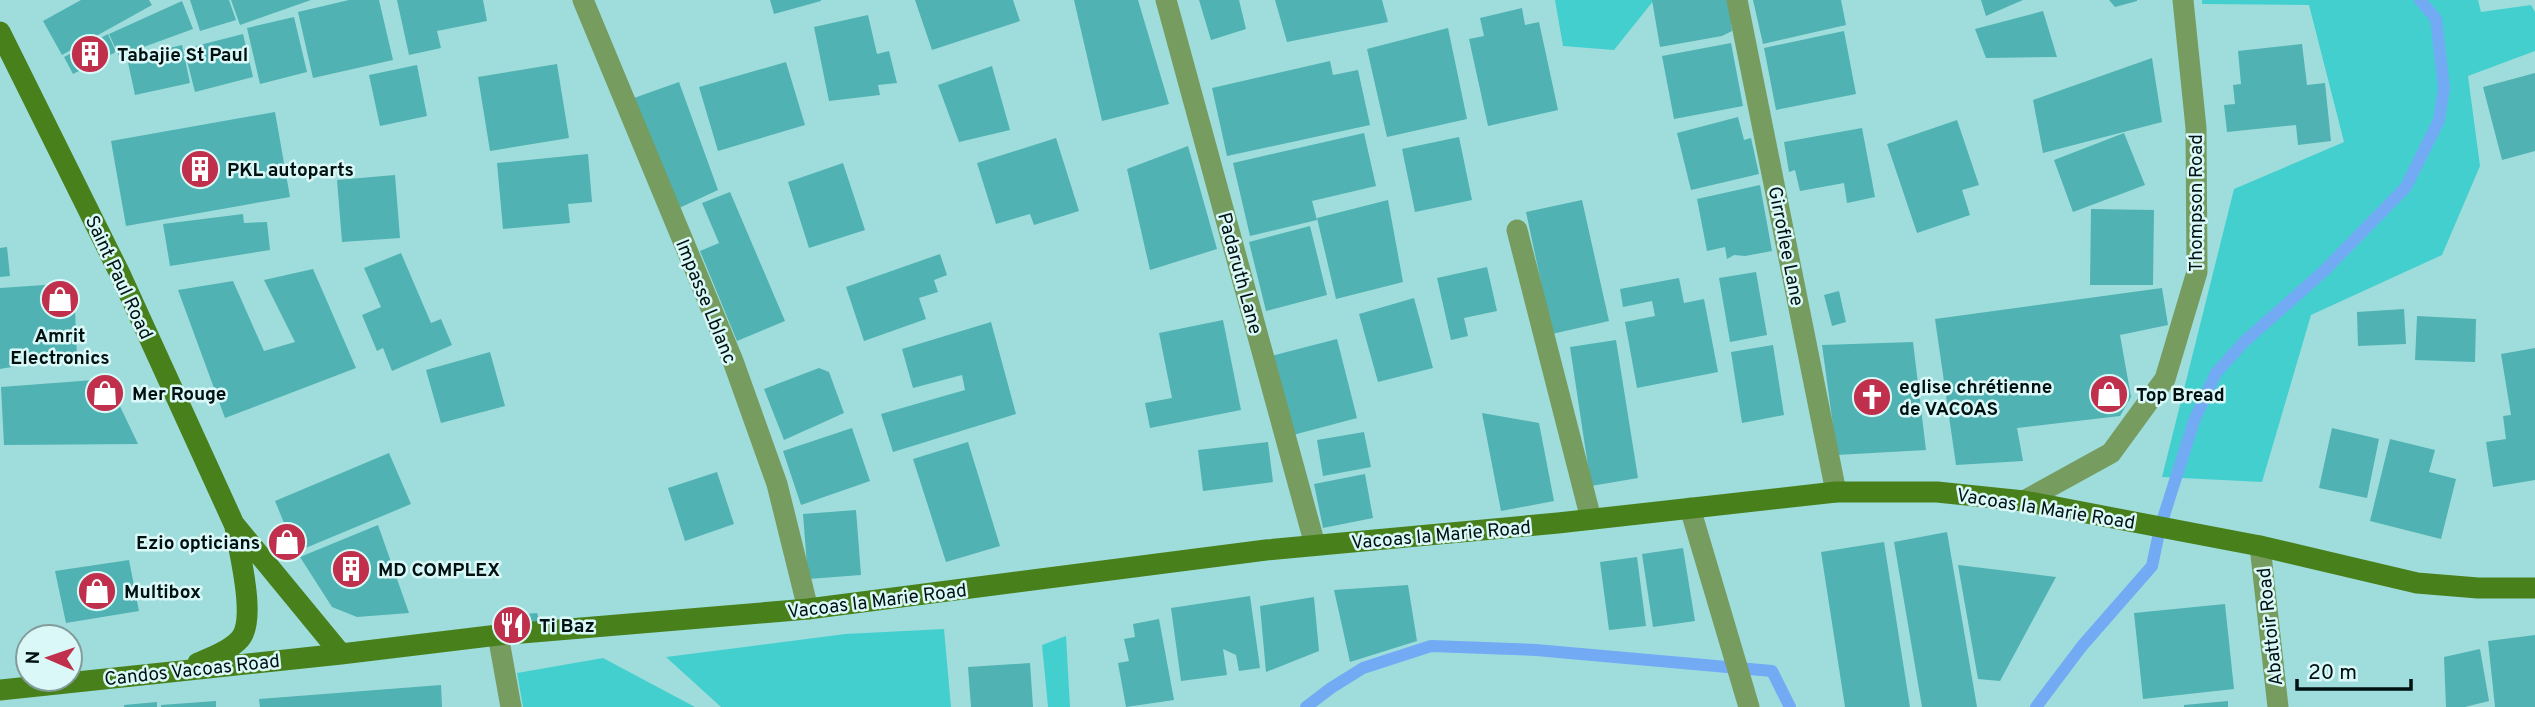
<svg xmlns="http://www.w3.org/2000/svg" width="2535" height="707" viewBox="0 0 2535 707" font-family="Overpass,sans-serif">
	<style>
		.green { fill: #44cfcf }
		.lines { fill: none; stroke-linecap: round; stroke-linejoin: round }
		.stream { stroke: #72abf4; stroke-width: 12 }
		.building { fill: #50b2b2 }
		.street { stroke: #769c60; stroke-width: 21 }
		.secondary { stroke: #48811b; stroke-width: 21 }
		.labels { text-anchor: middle; stroke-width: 5; stroke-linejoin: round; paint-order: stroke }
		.poi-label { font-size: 19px; font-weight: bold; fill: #001112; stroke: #daf8f7; text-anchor: start }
		.street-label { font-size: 19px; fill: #001112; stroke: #daf8f7 }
	</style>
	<rect width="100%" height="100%" fill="#9fdddc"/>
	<!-- green -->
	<path class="green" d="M1555,0H1654L1614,50L1563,46Z
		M2202,0H2478L2481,12L2531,5L2535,12V51L2468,76L2480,166L2442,255L2311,315L2262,482L2162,477L2234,189L2344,142L2309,5L2202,4Z
		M944,629L951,707H721L666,657L845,634Z
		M1066,636L1070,707H1048L1042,645Z
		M603,658L695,707H523L517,673Z"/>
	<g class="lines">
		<!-- stream -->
		<path class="stream" d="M1306,707L1331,688L1363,668L1431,646L1536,650L1772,671L1790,707
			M2036,707L2082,646L2152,566L2160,528L2194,421L2216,373L2244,342L2324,271L2406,187L2439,120L2444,88L2436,19L2420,0"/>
	</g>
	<!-- building -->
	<path class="building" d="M81,0H149L152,5L62,55L43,21Z
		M190,0H229L236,20L200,31Z
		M231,0H311L240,25Z
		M349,0H379L393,60L313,78L298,12Z
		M397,0H483L487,21L437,31L441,48L409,55Z
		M770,0H821V1L774,14Z
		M915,0H1013L1020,21L932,50Z
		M1074,0H1138L1169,104L1102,121Z
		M1199,0H1239L1246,29L1211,40Z
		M1275,0H1382L1388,22L1287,42Z
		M1652,0H1729L1732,31L1722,36L1660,47Z
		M1753,0H1841L1846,25L1763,44Z
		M1981,0H2023L1986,16Z
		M2109,0H2137V1L2115,7Z
		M182,1L193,29L119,56L109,34Z
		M1522,8L1525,25L1539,22L1558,110L1488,126L1469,39L1484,36L1480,18Z
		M2043,11L2057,57L1986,58L1975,29Z
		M868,15L877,54L889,51L897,83L878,85L880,95L829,101L814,27Z
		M294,17L307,72L260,84L247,28Z
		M1448,28L1467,119L1387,137L1367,49Z
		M1844,31L1856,94L1776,110L1764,48Z
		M108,34L116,52L73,74L64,57Z
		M243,34L253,77L195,92L184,49Z
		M1731,43L1743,106L1674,119L1662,56Z
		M2302,44L2307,85L2325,83L2331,141L2298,145L2296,125L2227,132L2224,105L2235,104L2233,85L2241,84L2238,51Z
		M182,45L190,83L135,95L127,58Z
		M2152,58L2162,122L2043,153L2033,100Z
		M1330,61L1333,75L1358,70L1370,125L1227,156L1212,88Z
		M786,62L805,125L718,151L699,87Z
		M557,64L569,138L490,151L478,77Z
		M417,65L427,116L380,126L369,75Z
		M992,66L1010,130L959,142L938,85Z
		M2535,73V151L2502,160L2483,87Z
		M679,82L718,190L677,209L634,98Z
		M275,112L290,197L126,226L111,141Z
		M1738,117L1744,140L1751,138L1759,174L1691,190L1677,133Z
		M1957,120L1979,185L1962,190L1970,215L1917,233L1887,144Z
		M1862,128L1875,197L1847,203L1844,183L1800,191L1795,170L1789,172L1784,142Z
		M1364,133L1376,186L1312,201L1317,220L1250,236L1233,163Z
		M2124,133L2145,185L2073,212L2054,160Z
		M1459,137L1472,200L1415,212L1402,149Z
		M1056,138L1079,211L1034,225L1030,214L996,224L977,163Z
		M1188,146L1217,249L1150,270L1127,169Z
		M588,154L592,202L568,204L570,223L503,229L497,163Z
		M843,163L865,230L809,248L788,182Z
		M395,175L400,238L342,242L337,180Z
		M1760,185L1772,251L1745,256L1734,255L1727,259L1725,247L1707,251L1697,199Z
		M730,192L785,321L737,341L700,251L719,243L702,203Z
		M1388,200L1403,282L1336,299L1317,218Z
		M1582,200L1609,321L1552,334L1526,212Z
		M2091,209L2154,210L2153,285H2090Z
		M243,214L244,223L267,222L270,250L170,266L163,224Z
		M1310,226L1327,295L1266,311L1249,242Z
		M7,247L10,276L0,277V248Z
		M401,253L431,323L441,319L452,345L392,371L383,348L377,351L362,315L381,307L364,268Z
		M940,254L947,275L934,280L938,292L919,298L926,319L864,341L846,287Z
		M1487,267L1497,311L1464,318L1468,336L1451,340L1437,278Z
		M313,269L356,368L225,418L178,290L233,281L264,351L295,342L264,280Z
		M1756,272L1767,335L1730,342L1719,278Z
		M1679,278L1684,303L1704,299L1718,372L1637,388L1625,322L1655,316L1652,301L1623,307L1620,289Z
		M59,284L60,309L75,310L77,356L0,369V288Z
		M2162,288L2168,325L2120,335L2131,397L2120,416L2017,428L2023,461L1956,465L1935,319Z
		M1839,291L1846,322L1832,326L1824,295Z
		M1414,298L1433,368L1378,382L1359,314Z
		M2404,309L2406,344L2358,346L2357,312Z
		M2417,316L2476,319L2475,362L2415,360Z
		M1223,320L1241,410L1150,428L1145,403L1172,398L1159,333Z
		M991,322L1016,414L893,452L881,414L965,390L962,375L913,388L902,349Z
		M1337,339L1357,418L1293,435L1271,356Z
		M1616,340L1638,478L1591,486L1570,347Z
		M1913,342L1926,450L1837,455L1822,345Z
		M1773,345L1784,415L1742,423L1731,352Z
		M2535,348V480L2493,487L2486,442L2506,439L2503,416L2511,415L2501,354Z
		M490,352L505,406L441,423L426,370Z
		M819,368L829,372L844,413L784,440L764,389Z
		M107,379L138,444L4,445L1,387Z
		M1482,413L1539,423L1554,501L1501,511Z
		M852,428L870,481L801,505L783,451Z
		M2332,428L2379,439L2367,498L2319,488Z
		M1364,432L1371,467L1323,476L1317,440Z
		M2390,439L2435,450L2429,472L2456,479L2441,539L2370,521Z
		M968,442L1000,546L946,562L913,459Z
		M1268,442L1273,482L1203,491L1198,450Z
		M389,453L411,504L296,552L275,501Z
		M717,472L734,524L685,541L668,488Z
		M1365,474L1373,518L1323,528L1314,484Z
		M856,510L861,575L808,579L803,514Z
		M378,525L409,613L357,617L332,607L300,557Z
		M1947,532L1977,707H1922L1894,542Z
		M1884,542L1910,707H1845L1821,552Z
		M1683,548L1695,621L1653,627L1642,554Z
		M1637,557L1646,626L1609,630L1600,562Z
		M129,560L139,611L66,623L55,571Z
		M1958,565L2056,577L2000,681L1978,679Z
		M1408,585L1417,641L1350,662L1334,590Z
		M1250,596L1260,668L1239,671L1236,655L1223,649L1227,675L1181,681L1171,608Z
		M1314,597L1319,651L1266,672L1260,606Z
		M2225,604L2234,689L2143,699L2134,613Z
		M537,613L542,627L512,632L511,615Z
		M1159,619L1174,700L1126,707L1118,663L1129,661L1124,639L1135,637L1133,624Z
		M2535,635V707H2495L2488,641Z
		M2480,649L2489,701L2465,707H2446L2444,657Z
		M1030,663L1033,707H971L968,667Z
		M441,685L442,707H260L259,699Z
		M216,701V707H161V705Z
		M2228,701V707H2184V705Z
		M157,702V707H124V705Z"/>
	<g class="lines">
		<!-- street -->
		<path class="street" d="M583,0L733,361L777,484L808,609
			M1166,0L1315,545
			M1737,0L1836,492
			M1517,230L1591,519
			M2024,501L2111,453L2165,379L2197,272L2196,128L2183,0
			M1690,508L1749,707
			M2260,546L2278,707
			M498,635L511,707"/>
		<!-- secondary -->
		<path class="secondary" d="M0,32L121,276L234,524L341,654
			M198,663C212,657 229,651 240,639C257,620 239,552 235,527
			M0,690L341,654L498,635L808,609L1266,550L1558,523L1836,492H1937L2024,501L2260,546L2417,583L2478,588H2535"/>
	</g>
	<!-- icons -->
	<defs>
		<g id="building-disc" transform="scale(2.0125)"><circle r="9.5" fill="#c0304c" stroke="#daf8f7"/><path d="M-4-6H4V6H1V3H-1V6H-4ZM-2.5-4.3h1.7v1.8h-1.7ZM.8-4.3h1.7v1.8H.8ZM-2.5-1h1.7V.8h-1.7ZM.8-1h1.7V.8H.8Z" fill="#fff"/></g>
		<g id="shop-disc" transform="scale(2.0125)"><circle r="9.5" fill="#c0304c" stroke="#daf8f7"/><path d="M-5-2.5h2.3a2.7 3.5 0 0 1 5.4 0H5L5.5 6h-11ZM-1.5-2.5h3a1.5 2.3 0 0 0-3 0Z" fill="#fff"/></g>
		<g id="church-disc" transform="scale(2.0125)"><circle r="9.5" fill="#c0304c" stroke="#daf8f7"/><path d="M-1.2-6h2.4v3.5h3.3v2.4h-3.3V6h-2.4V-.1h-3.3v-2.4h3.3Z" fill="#fff"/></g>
		<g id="restaurant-disc" transform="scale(2.0125)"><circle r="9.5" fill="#c0304c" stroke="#daf8f7"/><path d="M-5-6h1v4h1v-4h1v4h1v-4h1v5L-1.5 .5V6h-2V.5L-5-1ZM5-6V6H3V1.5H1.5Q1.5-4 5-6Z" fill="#fff"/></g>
	</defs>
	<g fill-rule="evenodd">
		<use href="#building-disc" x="90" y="54"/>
		<use href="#building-disc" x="200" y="169"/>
		<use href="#shop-disc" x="60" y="299"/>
		<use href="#shop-disc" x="105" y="393"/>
		<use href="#shop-disc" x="2109" y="394"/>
		<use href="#church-disc" x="1872" y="397"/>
		<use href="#shop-disc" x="287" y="542"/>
		<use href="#building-disc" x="351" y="569"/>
		<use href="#shop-disc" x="97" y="591"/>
		<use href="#restaurant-disc" x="512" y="625"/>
	</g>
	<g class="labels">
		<!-- poi labels -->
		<g class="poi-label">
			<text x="117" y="61">Tabajie St Paul</text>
			<text x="227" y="176">PKL autoparts</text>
			<text x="60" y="342" text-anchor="middle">Amrit<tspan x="60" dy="22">Electronics</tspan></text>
			<text x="1899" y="393">eglise chrétienne<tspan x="1899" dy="22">de VACOAS</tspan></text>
			<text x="132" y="400">Mer Rouge</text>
			<text x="2136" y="401">Top Bread</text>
			<text x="260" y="549" text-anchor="end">Ezio opticians</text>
			<text x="378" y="576">MD COMPLEX</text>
			<text x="124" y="598">Multibox</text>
			<text x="539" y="632">Ti Baz</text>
		</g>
		<!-- street labels -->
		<g class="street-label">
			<text transform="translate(2195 203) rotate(-90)" y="7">Thompson Road</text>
			<text transform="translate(1787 246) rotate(79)" y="7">Girroflee Lane</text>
			<text transform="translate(1241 273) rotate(75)" y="7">Padaruth Lane</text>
			<text transform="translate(120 277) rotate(65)" y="7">Saint Paul Road</text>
			<text transform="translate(707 301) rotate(68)" y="7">Impasse Lblanc</text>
			<text transform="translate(2046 508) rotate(9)" y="7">Vacoas la Marie Road</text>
			<text transform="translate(1441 534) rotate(-5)" y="7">Vacoas la Marie Road</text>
			<text transform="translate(877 600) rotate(-7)" y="7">Vacoas la Marie Road</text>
			<text transform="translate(2269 627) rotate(-96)" y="7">Abattoir Road</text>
			<text transform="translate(192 669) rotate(-6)" y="7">Candos Vacoas Road</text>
		</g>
	</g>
	<!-- north arrow -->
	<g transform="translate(49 658) rotate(272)"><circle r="33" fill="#daf8f7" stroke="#839c9b" stroke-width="2"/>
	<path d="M0-5L12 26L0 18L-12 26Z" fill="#c0304c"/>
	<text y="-10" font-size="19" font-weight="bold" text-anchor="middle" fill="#001112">N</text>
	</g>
	<!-- scale -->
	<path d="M2297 679v10h114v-10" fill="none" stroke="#001112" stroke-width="3.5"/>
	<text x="2308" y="679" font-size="21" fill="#001112" stroke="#daf8f7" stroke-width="5" paint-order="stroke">20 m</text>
</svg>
